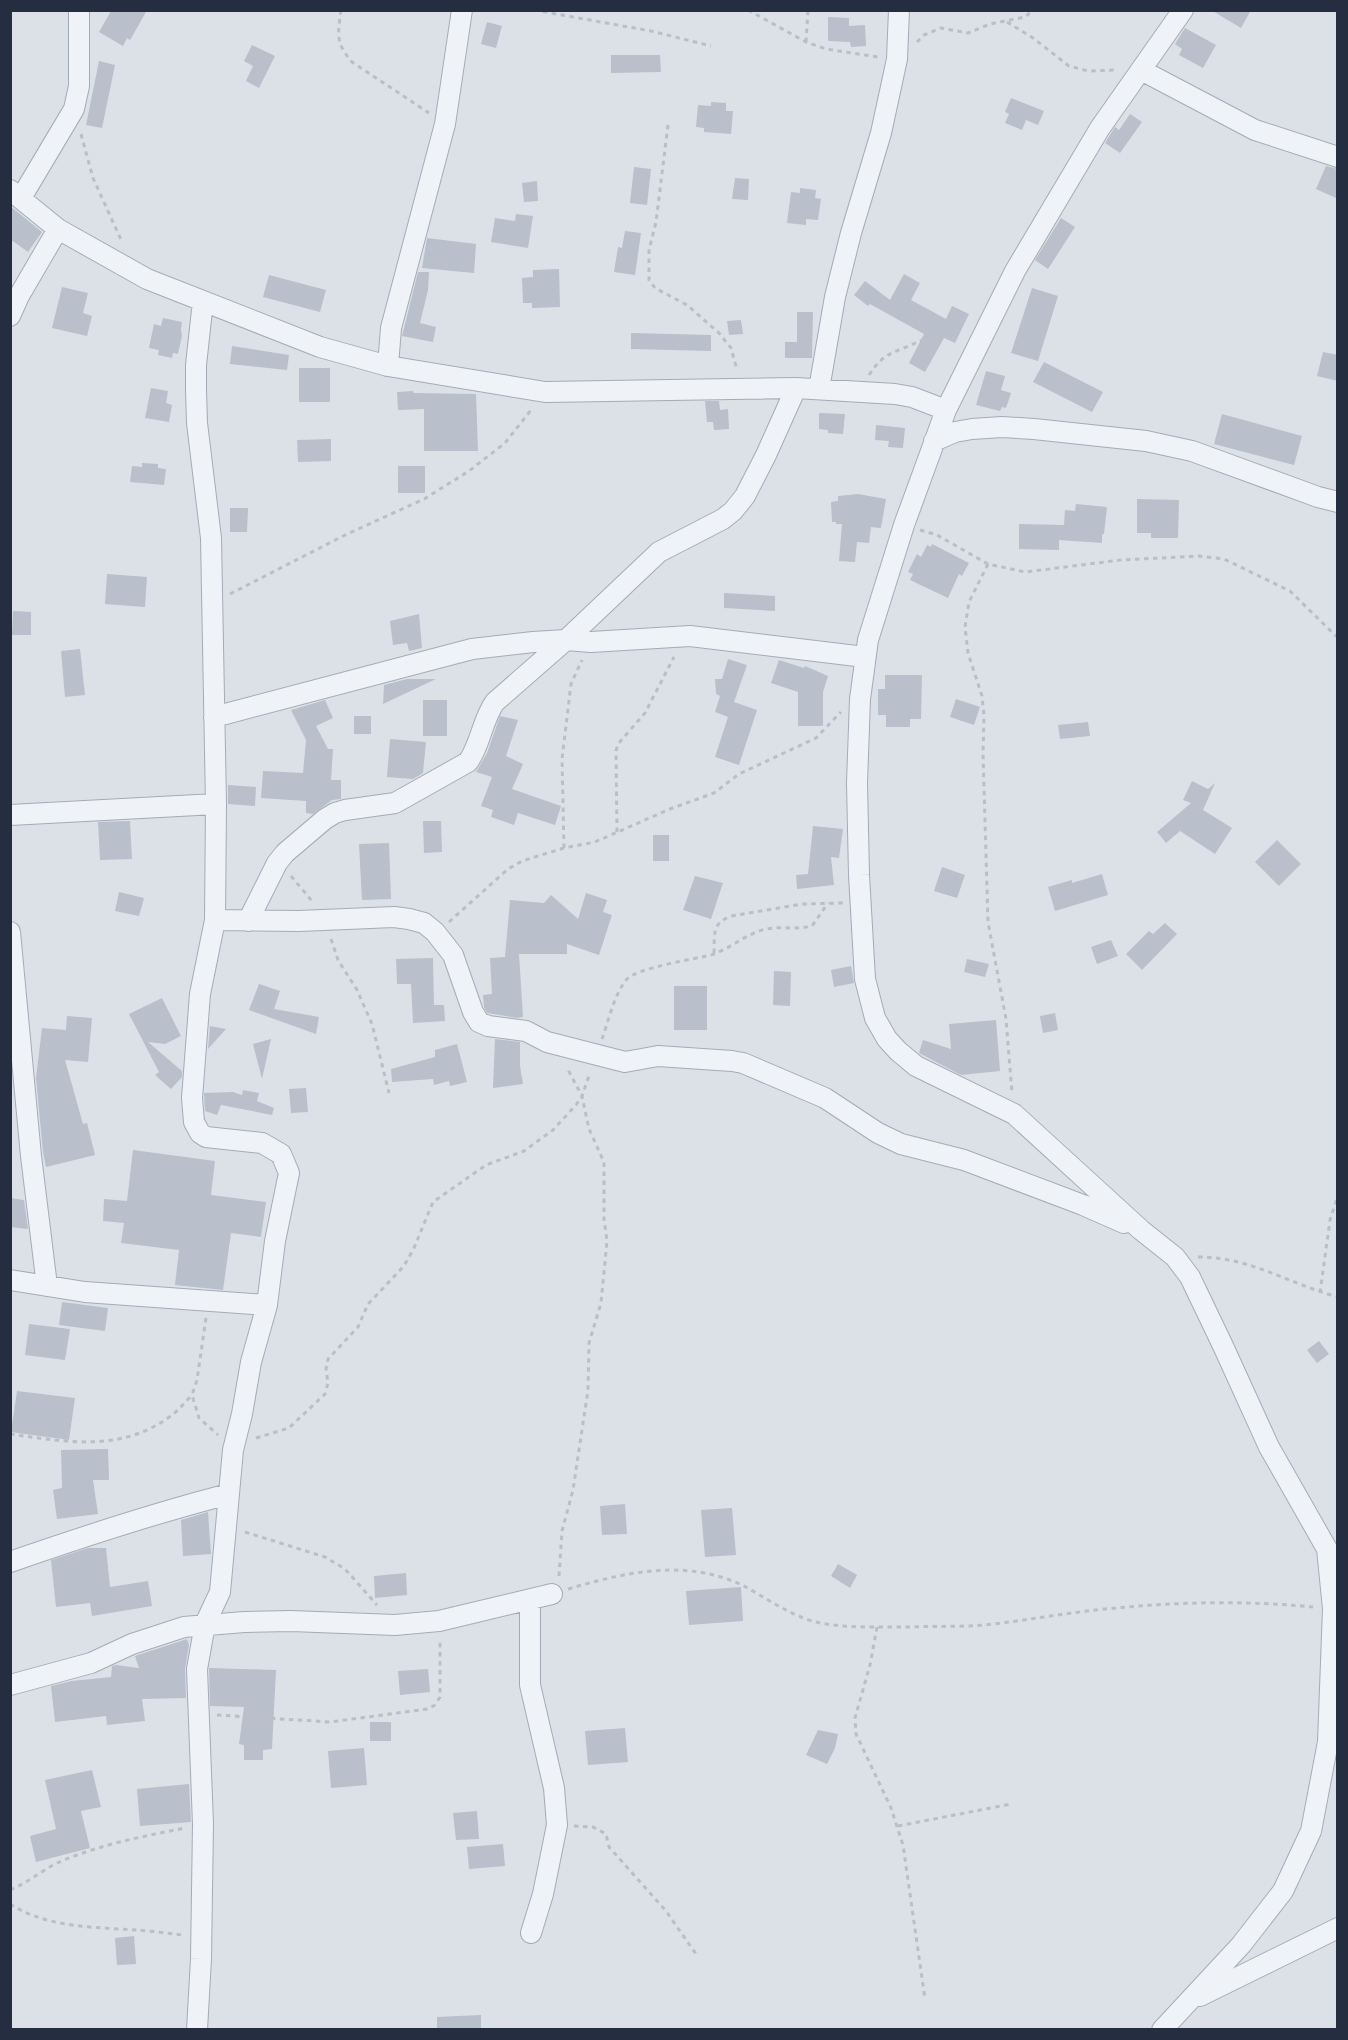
<svg xmlns="http://www.w3.org/2000/svg" width="1348" height="2040" viewBox="0 0 1348 2040" font-family="'Nunito Sans',sans-serif">
	<style>
		.building { fill: #b9bfcb }
		.lines { fill: none; stroke-linecap: round; stroke-linejoin: round }
		.minor-casing { stroke: #a5abb6; stroke-width: 22 }
		.path { stroke: #babfc7; stroke-width: 3; stroke-dasharray: 4.5 4.5; stroke-linecap: butt }
		.minor { stroke: #eff2f6; stroke-width: 20 }
	</style>
	<rect width="100%" height="100%" fill="#dce1e8"/>
	<!-- building -->
	<path class="building" d="M147,10L133,35L130,40L127,38L123,46L99,32L111,11Z
		M1211,10H1251L1241,28Z
		M828,17L849,18V26L865,25L866,46L851,47L850,42L828,41Z
		M487,22L502,26L496,48L481,44Z
		M1185,28L1216,45L1203,68L1179,55L1182,49L1175,44Z
		M252,45L275,56L259,88L246,81L253,66L244,61Z
		M611,55H660L661,72L611,73Z
		M99,61L115,65L102,128L86,125Z
		M1011,98L1044,111L1038,125L1026,120L1022,130L1005,123L1009,114L1005,112Z
		M711,102L726,103V111H733L731,134L704,132V128L696,127L698,105L711,106Z
		M1130,114L1142,122L1120,153L1105,143L1115,127L1119,130Z
		M1326,166L1338,169V199L1316,189Z
		M634,167L651,169L647,205L630,203Z
		M735,178L749,179L748,200L732,199Z
		M537,181L538,201L524,202L522,183Z
		M800,188L816,190L815,198L821,199L818,220L806,219V225L787,223L791,192L800,193Z
		M10,206L42,232L28,252L10,239Z
		M516,214L533,216L528,248L491,242L495,218L515,221Z
		M1061,218L1075,227L1048,269L1035,260Z
		M625,231L641,233L635,275L614,272L618,247L622,248Z
		M427,238L476,244L474,273L422,268Z
		M559,269L560,307L532,308V303H523L522,278L533,277V270Z
		M418,272H429L428,290L420,323L436,327L433,342L402,336Z
		M904,274L920,283L911,300L946,319L952,306L969,314L955,343L944,338L925,372L909,363L924,334L870,304L868,306L854,295L865,281L890,300Z
		M269,275L326,290L320,312L263,297Z
		M62,287L88,293L83,313L92,316L87,336L52,328Z
		M1032,288L1058,296L1038,361L1011,353Z
		M797,312H813L812,358H785V342H797Z
		M163,318L182,322L181,330L182,336L178,354L173,353L172,358L158,355L159,350L149,348L154,324L161,326Z
		M741,320L743,334L729,335L727,321Z
		M631,333L711,335V351L631,349Z
		M232,346L289,355L287,370L230,364Z
		M1323,352L1338,355V381L1317,376Z
		M1044,362L1103,392L1092,412L1033,382Z
		M299,368H330V402H299Z
		M986,371L1005,376L1001,390L1011,393L1006,408L1002,407L1000,411L976,405Z
		M151,388L168,391L166,403L172,405L169,422L145,418Z
		M413,391L414,393L476,394L478,451H424V409L398,410L397,392Z
		M705,401H719L720,410L728,409L729,429L714,430L713,422H707Z
		M819,413L845,414L843,434L828,433V430L819,429Z
		M1222,414L1302,436L1294,465L1214,444Z
		M876,425L905,428L903,448L888,447L889,441L875,440Z
		M331,439V461L298,462L297,440Z
		M142,463L158,464V468L166,469L164,485L130,482L132,466L142,467Z
		M398,466H425V493H398Z
		M858,494L886,499L881,528L871,527L869,543L857,542L855,562L839,561L842,524H836V522H832L831,502L838,501V496Z
		M1137,499L1179,500L1178,538H1151V533H1137Z
		M1076,504L1107,507L1104,534H1102V543L1059,540V550L1019,549V524L1064,525L1065,510L1075,511Z
		M230,508H248L247,532H230Z
		M932,544L969,563L962,576L959,574L948,598L910,580L913,574L908,572L917,554L921,557L927,545L931,547Z
		M107,574L147,577L145,607L105,604Z
		M724,593L775,596V611L724,608Z
		M13,611L31,612V635H12Z
		M419,614L422,648L409,651L407,643L393,645L390,621Z
		M80,649L85,695L65,697L61,651Z
		M728,659L747,665L734,702L757,710L739,765L715,757L728,717L715,712L720,696L716,694L715,679H722Z
		M779,660L804,668L805,666L828,676L823,692V726H798V692L771,683Z
		M885,675H922L921,719H910V727H886V715H878V689H885Z
		M407,679H436L383,704L384,685Z
		M956,699L980,707L974,725L950,717Z
		M325,700L333,718L316,726L328,749H333L331,780H341V799L332,800L313,814L306,813V801L261,798L263,771L303,773L306,740L291,710Z
		M423,700H447V736H423Z
		M354,716H371V734H354Z
		M500,716L518,720L506,756L523,764L512,789L561,806L555,825L518,813L514,825L491,817L493,810L481,806L492,777L476,772L487,753Z
		M1088,722L1090,736L1060,739L1058,725Z
		M390,739L426,742L423,773L413,779L387,777Z
		M1192,781L1208,789L1215,783L1203,810L1232,828L1215,854L1180,831L1166,843L1157,832L1191,803L1183,800Z
		M228,785L256,787L255,806L228,804Z
		M130,821L132,859L100,860L98,822Z
		M423,821H441L442,852L424,853Z
		M813,826L843,829L839,858L831,857L834,885L797,889L796,875L808,874Z
		M653,835H669V861H653Z
		M1277,840L1301,864L1279,886L1255,862Z
		M389,843L391,899L362,900L359,844Z
		M942,867L965,875L957,898L934,891Z
		M1102,874L1108,895L1055,911L1048,887L1072,880V883Z
		M695,876L723,883L711,919L683,910Z
		M119,892L144,898L139,916L115,911Z
		M586,893L607,900L603,912L612,915L599,955L567,944V954H519L523,1017L517,1018L487,1013L484,1007L483,995L492,994L490,958L505,957L510,900L544,903L551,895L578,919Z
		M1165,923L1177,934L1142,970L1126,954L1149,931L1153,934Z
		M1111,940L1118,956L1097,964L1091,947Z
		M433,958L434,1005H444L445,1021L413,1023L411,984H397L396,959Z
		M967,959L989,964L985,977L964,972Z
		M851,966L854,983L834,987L831,970Z
		M774,971L791,972L790,1006L773,1005Z
		M259,984L280,991L274,1009L319,1017L316,1034L249,1010Z
		M674,986H707V1030H674Z
		M162,998L181,1036L165,1044L148,1042L182,1071V1077L171,1089L155,1075L159,1072L129,1014Z
		M1055,1013L1058,1030L1043,1033L1040,1016Z
		M67,1016L92,1018L88,1062L65,1060L83,1124L87,1123L95,1155L46,1167L43,1152L36,1078L42,1028L66,1030Z
		M996,1020L1000,1071L961,1075L919,1053L923,1040L951,1049L949,1024Z
		M210,1026L226,1029L208,1049Z
		M271,1039L262,1079L253,1044Z
		M495,1039L520,1042V1066L523,1084L493,1088Z
		M457,1044L467,1082L450,1086L449,1081L434,1085L433,1079L392,1082L391,1069L435,1057V1050Z
		M306,1088L308,1112L291,1113L289,1089Z
		M243,1090L259,1093L257,1101L274,1108L272,1115L221,1105L217,1115L205,1111L204,1093L233,1092L242,1095Z
		M133,1150L215,1161L211,1195L266,1202L261,1237L231,1233L223,1290L175,1285L179,1250L121,1243L124,1223L103,1221L104,1199L127,1201Z
		M10,1198L24,1200L28,1229L10,1227Z
		M62,1302L108,1308L105,1331L59,1325Z
		M29,1324L70,1329L65,1360L25,1355Z
		M1319,1341L1329,1354L1317,1363L1307,1350Z
		M17,1391L75,1398L69,1440L11,1432Z
		M108,1449L109,1480H93L98,1514L57,1519L53,1490L62,1488L61,1450Z
		M625,1504L627,1534L602,1535L600,1506Z
		M732,1508L736,1555L705,1557L701,1510Z
		M208,1512L211,1554L183,1556L181,1520Z
		M88,1548H106L110,1587L148,1581L152,1606L92,1616L90,1603L56,1607L51,1560Z
		M838,1564L857,1575L850,1588L831,1576Z
		M406,1573L407,1595L375,1598L374,1576Z
		M741,1587L743,1621L689,1625L686,1591Z
		M187,1639L189,1645L185,1669L186,1698L142,1699L145,1721L107,1725L106,1716L55,1722L51,1686L72,1681L111,1677L112,1666L116,1665L139,1668L135,1656Z
		M209,1668L276,1670L272,1749L263,1750V1760H244V1745L239,1744L244,1707L210,1706Z
		M428,1669L430,1692L400,1695L398,1671Z
		M370,1722H391V1741H370Z
		M625,1728L628,1762L588,1765L585,1731Z
		M818,1730L838,1734L835,1748L827,1764L806,1755Z
		M364,1748L367,1785L331,1788L328,1751Z
		M92,1770L101,1807L81,1811L90,1848L36,1862L30,1836L56,1829L45,1780Z
		M189,1784L191,1822L140,1826L137,1789Z
		M477,1811L479,1839L456,1840L453,1813Z
		M503,1844L505,1866L469,1869L467,1847Z
		M134,1936L136,1964L117,1965L115,1938Z
		M481,2015V2030H437V2017Z"/>
	<g class="lines">
		<!-- minor casing -->
		<g class="minor-casing">
			<path id="minor" d="M1183,10L1100,128L1015,271L946,410L904,525L868,640L860,699L857,783L859,875L865,979L875,1018L887,1039L898,1051L916,1066L1014,1114L1141,1230L1175,1257L1190,1277L1224,1348L1269,1447L1327,1549L1338,1562
				M1141,70L1255,130L1338,157
				M10,190L58,229L147,279L320,347L388,366L545,392L796,388L895,394L912,397L946,410
				M21,198L74,109L79,86V10
				M10,316L19,296L58,229
				M388,366L391,328L445,124L462,10
				M819,389L835,297L851,233L881,133L897,59L899,10
				M934,441L955,432L972,429L1002,427L1034,429L1146,441L1192,451L1318,497L1338,502
				M214,717L472,649L533,642L566,640L591,642L690,636L865,657
				M10,815L216,804
				M215,920L299,921L394,917L409,919L424,923L435,932L453,955L473,1012L479,1022L488,1026L526,1031L547,1042L625,1062L658,1056L732,1061L743,1063L825,1098L878,1133L901,1144L964,1160L1083,1205L1124,1223
				M248,921L277,863L285,853L325,819L335,813L345,810L395,803L468,762C481,744 482,720 495,702L566,640L659,552L723,519L733,511L745,496L766,455L796,388
				M10,932L31,1156L47,1286
				M10,1280L85,1292L267,1305
				M10,1562C82,1537 155,1513 229,1494
				M530,1600V1685L554,1788L557,1825L543,1894L531,1933
				M10,1685L91,1663L132,1644L184,1627L244,1622L291,1621L395,1625L439,1621L552,1594
				M1200,1996L1338,1928
				M197,2030L201,1959L203,1824L197,1669L205,1624L220,1592L233,1450L242,1414L251,1362L267,1305L275,1241L289,1173L281,1154L262,1143L206,1137L200,1133L194,1122L192,1098L200,994L215,920L216,804L211,538L197,423L196,390V365L203,301
				M1162,2030L1241,1945L1283,1891L1311,1831L1328,1742L1333,1609L1327,1549"/>
		</g>
		<!-- path -->
		<path class="path" d="M341,10C338,35 335,42 352,62L429,113
			M534,10L651,31L711,46
			M748,10L806,42L826,49L878,57
			M1007,22L1033,38L1069,66L1088,71L1117,70
			M806,42L808,10
			M917,42L924,35L941,28L968,33L990,24L1025,17L1033,10
			M668,125L656,222L649,250V280L655,288L687,305L719,333L731,348L737,370
			M81,134L93,178L122,242
			M869,375C885,350 897,353 921,340
			M920,530L937,535L988,564L1025,572L1121,560L1199,556L1224,559L1290,591L1338,638
			M988,564L969,602L965,627L968,653L982,696L984,716L983,753L988,922L1006,1019L1012,1093
			M230,594L343,536L424,499L469,471L505,443L531,410
			M617,832L616,751L618,744L645,713L674,657
			M564,848L562,759L571,684L582,660
			M291,876L312,901
			M449,922L508,869L522,861L564,848L595,842L670,809L714,793L739,774L816,738L841,712
			M331,939L338,960L357,990L372,1024L389,1093
			M714,953C715,934 711,924 731,916L802,904L843,903
			M602,1039C609,1020 614,994 627,979C637,968 694,959 711,955C730,949 747,933 766,929C782,926 796,930 812,926L828,903
			M1198,1257C1251,1257 1289,1284 1338,1297
			M1320,1293L1330,1220L1338,1195
			M206,1318L197,1380L192,1395L199,1418L218,1435
			M10,1434C67,1442 122,1453 172,1415C179,1410 185,1402 192,1395
			M256,1438L289,1428L325,1394L328,1383L326,1369L328,1359L358,1327L368,1304L404,1266L414,1248L433,1202L486,1165L524,1151L553,1130L576,1105L582,1096L590,1073
			M245,1532L325,1557L345,1569L377,1605
			M559,1576L562,1531L573,1490L588,1390L589,1343L601,1303L607,1241L604,1219V1162L589,1129L582,1096L567,1068
			M568,1589C627,1572 686,1558 744,1586C770,1600 796,1620 826,1624C852,1628 880,1627 907,1627C933,1626 959,1627 984,1625C1022,1621 1059,1614 1096,1610C1170,1602 1240,1600 1313,1607
			M877,1627L870,1665L855,1718L856,1734L891,1808L903,1845L925,1999
			M217,1715L330,1722L427,1709L435,1705L440,1697V1640
			M574,1826L593,1827L606,1834L609,1847L666,1911L696,1954
			M898,1826L1011,1804
			M10,1890C27,1883 40,1872 55,1864C97,1845 140,1837 185,1828
			M10,1904C47,1928 94,1927 136,1930C151,1931 167,1933 182,1935"/>
		<!-- minor -->
		<use href="#minor" class="minor"/>
	</g>
	<!-- border -->
	<rect width="1348" height="2040" fill="none" stroke="#252d40" stroke-width="24"/>
</svg>
